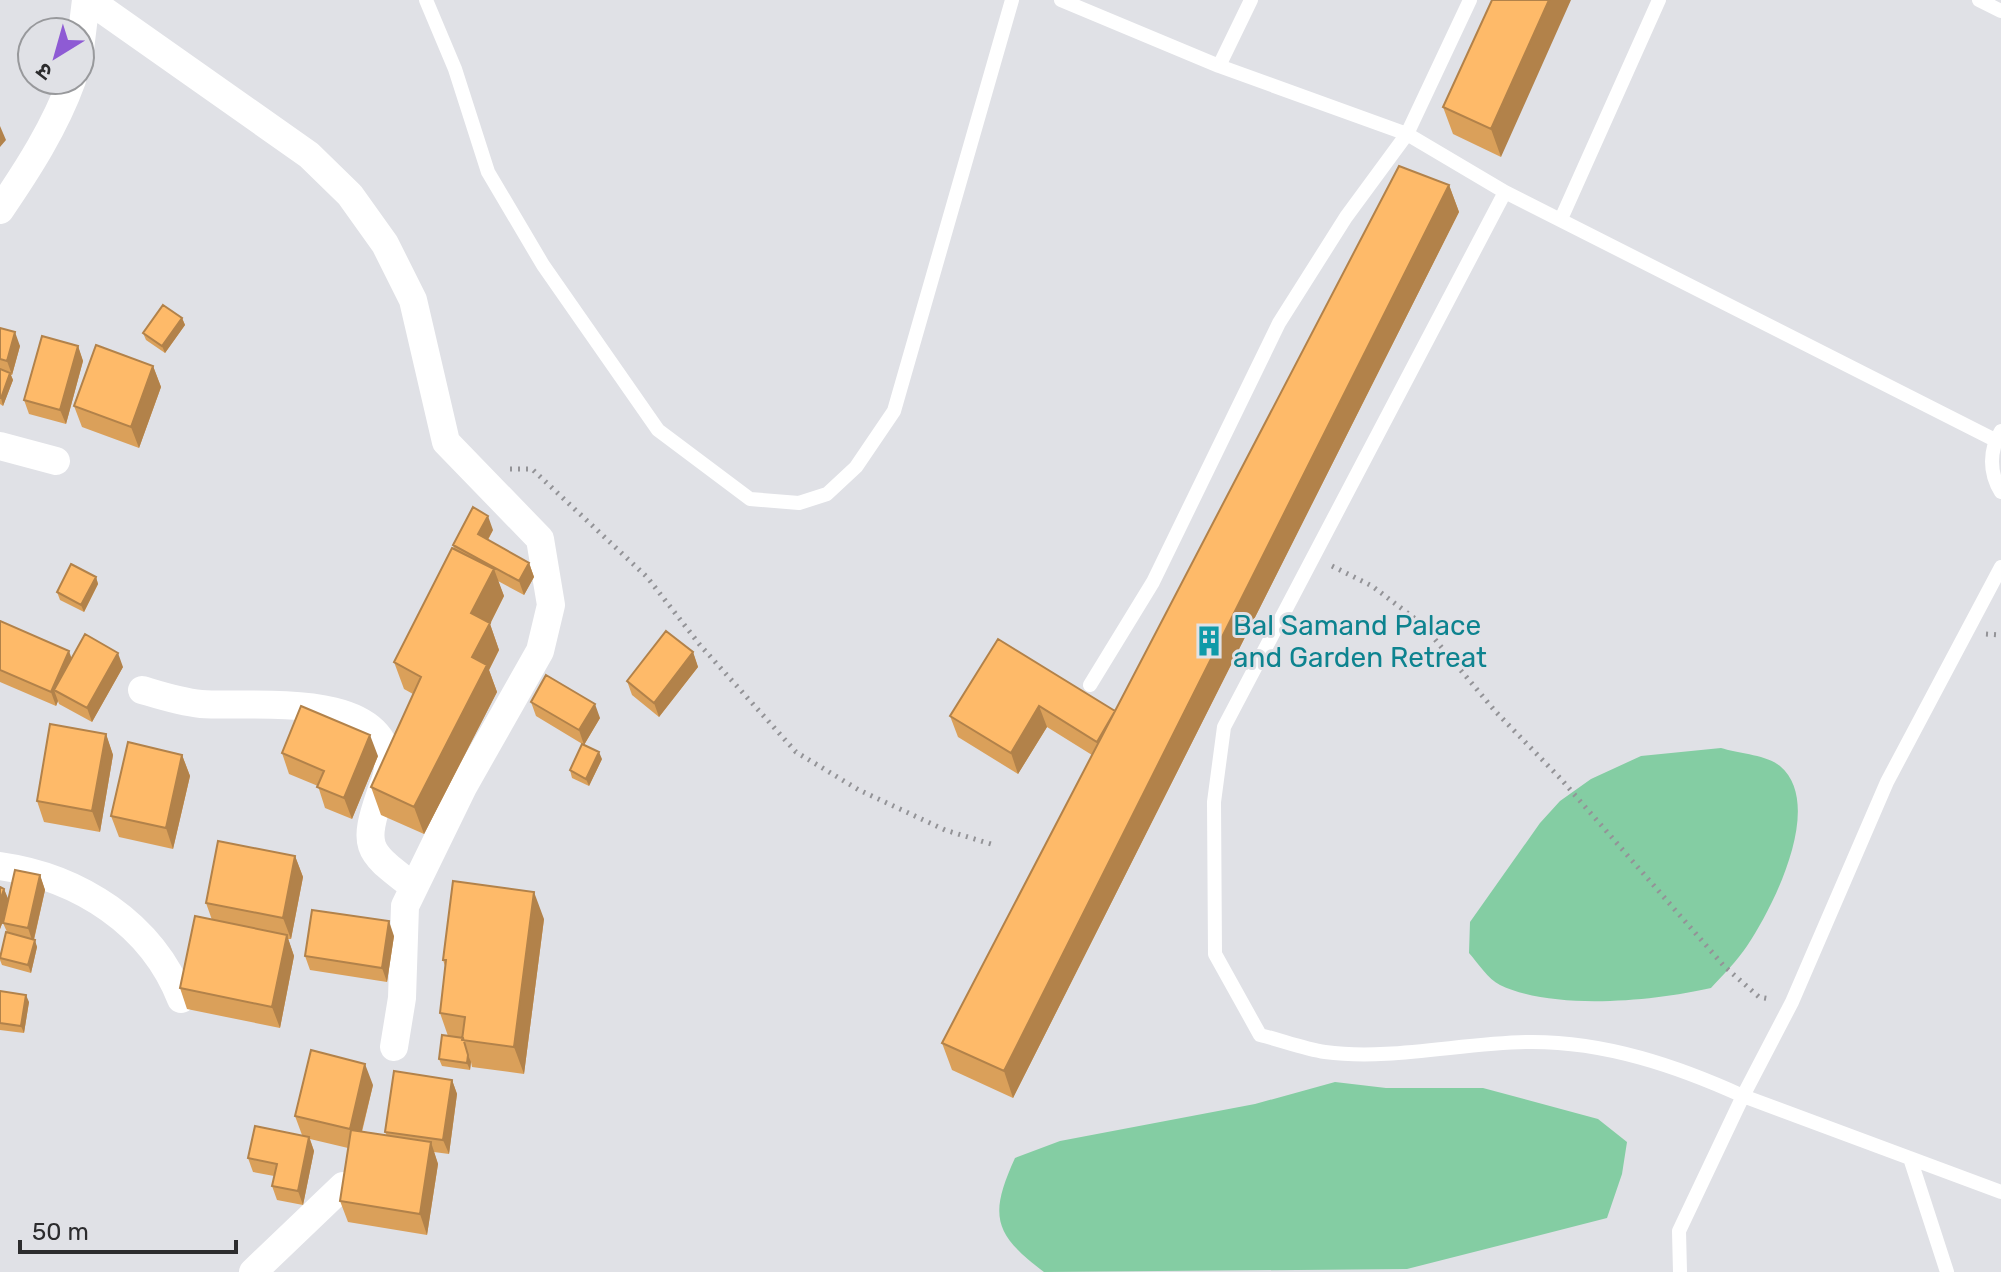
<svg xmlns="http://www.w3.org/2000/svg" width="2001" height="1272" viewBox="0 0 2001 1272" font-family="Rubik,'Noto Sans Devanagari',sans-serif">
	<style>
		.green { fill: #84cda3 }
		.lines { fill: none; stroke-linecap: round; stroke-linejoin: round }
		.path { stroke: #939397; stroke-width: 5; stroke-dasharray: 2 6; stroke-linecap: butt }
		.service { stroke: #fff; stroke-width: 14 }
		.minor { stroke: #fff; stroke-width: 28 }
		.wall { fill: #daa05a }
		.shaded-wall { fill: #b2824a }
		.building { fill: #feba69; stroke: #b2824a; stroke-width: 2 }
		.labels { text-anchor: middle; stroke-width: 6; stroke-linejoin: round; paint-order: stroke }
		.culture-label { font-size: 28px; fill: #0d838f; stroke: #e0e1e6; text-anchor: start }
	</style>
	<rect width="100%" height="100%" fill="#e0e1e6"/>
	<!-- green -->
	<path class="green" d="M1721,748C1737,753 1767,755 1780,766C1825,804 1774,906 1747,946C1737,961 1723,975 1711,988C1654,1001 1554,1011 1500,985C1488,979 1478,963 1469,953L1470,922L1540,823L1560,801L1591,779L1641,756Z
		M1335,1082L1386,1088H1483L1598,1119L1627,1142L1622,1174L1607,1218L1407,1269L1044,1272C993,1234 989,1215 1015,1158L1060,1141L1255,1104Z"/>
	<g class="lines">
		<!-- path -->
		<path class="path" d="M510,469H532L647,577L700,645L796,752L859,790L945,830L991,844
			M1332,566L1372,586L1422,624L1495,711L1560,778L1724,966L1759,997L1770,999
			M1986,634L2001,635"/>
		<!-- service -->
		<path class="service" d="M426,0L455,69L488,172L543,265L658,430L750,499L799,503L827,494L856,467L894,411L1012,0
			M1061,0L1219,66L1407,134L1505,192L1995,440
			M1979,0L2001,11
			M1219,66L1251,0
			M1505,192L1224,727L1214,802L1215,954L1260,1035C1281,1040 1304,1049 1325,1052C1391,1061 1466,1042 1532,1042C1606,1042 1677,1066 1743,1096L1679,1231L1680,1272
			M1561,219L1659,0
			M2001,431C1989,450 1989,473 2001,492
			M2001,567L1887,782L1792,1002L1743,1096L2001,1192
			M1090,685L1153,582L1279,323L1346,217L1407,134L1470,0
			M1910,1158L1947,1272"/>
		<!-- minor -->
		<path class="minor" d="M89,0L309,155L350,195L385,244L413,300L446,442L540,539L551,605L540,651L463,787L405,906L402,998L394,1047
			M80,49L86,0
			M0,210C28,169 55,127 72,80
			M0,446L56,461
			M142,690C162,696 180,702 201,704C251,708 382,689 388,763C389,774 385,782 381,792C361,850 368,851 414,887
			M0,866C79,877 152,924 181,999
			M253,1272L343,1186"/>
	</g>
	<!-- wall -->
	<path class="wall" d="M1492,0L1501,157L1453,134L1443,107Z
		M1449,185L1459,212L1013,1098L952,1070L942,1043L1092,755L1047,727L1018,774L958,737L950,716L998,639L1115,711Z
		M182,318L185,325L165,353L146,340L143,333Z
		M0,328L20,346L12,375H11L13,380L3,406L0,404Z
		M78,346L83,361L66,424L29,414L24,400Z
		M153,366L161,387L139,448L82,427L74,406Z
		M493,530L488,540L529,563L534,577L524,595L498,581L504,596L490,624L499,650L489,670L497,692L424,834L381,815L371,787L413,694L404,689L394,662L454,549L453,545Z
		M96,577L98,584L84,612L60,600L57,592Z
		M0,621L71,658L123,667L92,722L59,704L58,701L56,706L0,682Z
		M693,652L698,667L659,717L632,695L627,681Z
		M531,702L600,718L584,745L536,716Z
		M106,734L113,755L100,832L44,822L37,801Z
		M282,753L378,756L352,819L325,808L318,786L289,774Z
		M182,755L190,776L173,849L119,837L111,816Z
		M602,759L589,786L572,778L570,770Z
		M295,856L303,877L291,939H288L294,956L280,1028L187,1009L180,988L212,920L206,903Z
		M40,875L45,890L34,940L37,947L31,973L2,965L0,960V955L7,932L3,923L5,916L0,929V887L4,889L8,900Z
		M544,919L524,1074L472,1067L471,1062L470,1070L442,1066L439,1059L448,1036L440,1013L445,966L443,960Z
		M394,936L387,982L310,970L305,956Z
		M0,991L29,1002L24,1033L0,1030Z
		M452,1080L457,1094L449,1154L434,1152L438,1164L427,1235L348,1222L340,1201L348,1148L310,1139L314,1151L303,1205L277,1200L272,1186L274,1176L253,1172L248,1158L302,1135L295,1116L373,1085L362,1132L387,1136L385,1132Z"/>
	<!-- shaded-wall -->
	<path class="shaded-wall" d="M1549,0H1571L1501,157L1491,129Z
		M0,126L6,140L0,147Z
		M1449,185L1459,212L1013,1098L1004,1071Z
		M182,318L185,325L165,353L162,346Z
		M15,332L20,346L12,375L7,361Z
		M78,346L83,361L66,424L60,410Z
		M153,366L161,387L139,448L131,427Z
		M10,373L13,380L3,406L1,398Z
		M488,516L493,530L483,548L478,534Z
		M529,563L534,577L524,595L519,581Z
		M494,569L504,596L490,624L499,650L489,670L497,692L424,834L414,807L472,657L471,613Z
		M96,577L98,584L84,612L81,605Z
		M69,651L74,665L54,690L58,701L56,706L51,692Z
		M693,652L698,667L659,717L654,703Z
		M118,653L123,667L92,722L87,708Z
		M595,704L600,718L584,745L579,730Z
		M1039,706L1047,727L1018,774L1011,753Z
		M106,734L113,755L100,832L92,811Z
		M370,735L378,756L352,819L344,798Z
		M599,752L602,759L589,786L586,779Z
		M182,755L190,776L173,849L166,828Z
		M295,856L303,877L291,939L283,918Z
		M40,875L45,890L33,943L28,928Z
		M4,889L10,903L0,929V901Z
		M534,892L544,919L524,1074L514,1047Z
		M389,921L394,936L387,982L382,968Z
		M287,935L294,956L280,1028L272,1007Z
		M35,940L37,947L31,973L28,965Z
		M26,995L29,1002L24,1033L21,1026Z
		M468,1055L471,1062L470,1070L467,1063Z
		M365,1064L373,1085L357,1150L350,1129Z
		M452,1080L457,1094L449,1154L443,1140Z
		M309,1137L314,1151L303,1205L298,1191Z
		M431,1142L438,1164L427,1235L420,1214Z"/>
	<!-- building -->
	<path class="building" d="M1492,0H1549L1491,129L1443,107Z
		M1399,166L1449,185L1004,1071L942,1043Z
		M163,305L182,318L162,346L143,333Z
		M0,328L15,332L7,361L0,359Z
		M42,336L78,346L60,410L24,400Z
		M96,345L153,366L131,427L74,406Z
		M0,369L10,373L1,398H0Z
		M473,507L488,516L478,534L529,563L519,581L453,545Z
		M452,548L494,569L471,613L490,623L472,657L487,665L414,807L371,787L421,677L394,662Z
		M71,564L96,577L81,605L57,592Z
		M0,621L69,651L51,692L0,670Z
		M666,631L693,652L654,703L627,681Z
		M85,634L118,653L87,708L54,690Z
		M998,639L1115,711L1097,742L1039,706L1011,753L950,716Z
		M546,675L595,704L579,730L531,702Z
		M301,706L370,735L344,798L317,787L324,771L282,753Z
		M50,724L106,734L92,811L37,801Z
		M128,742L182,755L166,828L111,816Z
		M582,744L599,752L586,779L570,770Z
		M218,841L295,856L283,918L206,903Z
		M15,870L40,875L28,928L3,923Z
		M453,881L534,892L514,1047L462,1040L465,1017L440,1013L446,960H443Z
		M0,887L4,889L0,901Z
		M312,910L389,921L382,968L305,956Z
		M195,916L287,935L272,1007L180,988Z
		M6,932L35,940L28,965L0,958Z
		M0,991L26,995L21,1026L0,1023Z
		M442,1035L463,1038L468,1055L467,1063L439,1059Z
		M311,1050L365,1064L350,1129L295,1116Z
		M394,1071L452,1080L443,1140L385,1132Z
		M255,1126L309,1137L298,1191L272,1186L277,1164L248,1158Z
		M351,1130L431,1142L420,1214L340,1201Z"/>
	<!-- icons -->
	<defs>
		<g id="building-bare" transform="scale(2.4)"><path d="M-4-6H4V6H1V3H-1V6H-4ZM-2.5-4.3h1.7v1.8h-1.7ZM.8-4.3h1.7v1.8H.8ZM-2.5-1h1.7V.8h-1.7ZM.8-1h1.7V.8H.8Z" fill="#0f9aa8" stroke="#e0e1e6" stroke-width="2.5" paint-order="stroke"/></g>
	</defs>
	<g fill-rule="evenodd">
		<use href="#building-bare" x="1209" y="641"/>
	</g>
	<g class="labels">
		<!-- culture labels -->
		<g class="culture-label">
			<text x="1233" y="635">Bal Samand Palace<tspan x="1233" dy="32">and Garden Retreat</tspan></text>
		</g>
	</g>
	<!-- north arrow -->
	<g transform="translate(56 56) rotate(217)"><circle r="38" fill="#e0e1e6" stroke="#98999c" stroke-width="2"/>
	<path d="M0-6L14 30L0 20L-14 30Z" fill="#8e5bd4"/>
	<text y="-12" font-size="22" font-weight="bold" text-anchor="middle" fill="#2c2c2e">उ</text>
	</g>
	<!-- scale -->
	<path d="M20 1240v12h216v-12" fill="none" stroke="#2c2c2e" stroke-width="4"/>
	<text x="32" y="1240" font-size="24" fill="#2c2c2e" stroke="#e0e1e6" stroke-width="6" paint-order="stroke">50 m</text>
</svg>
